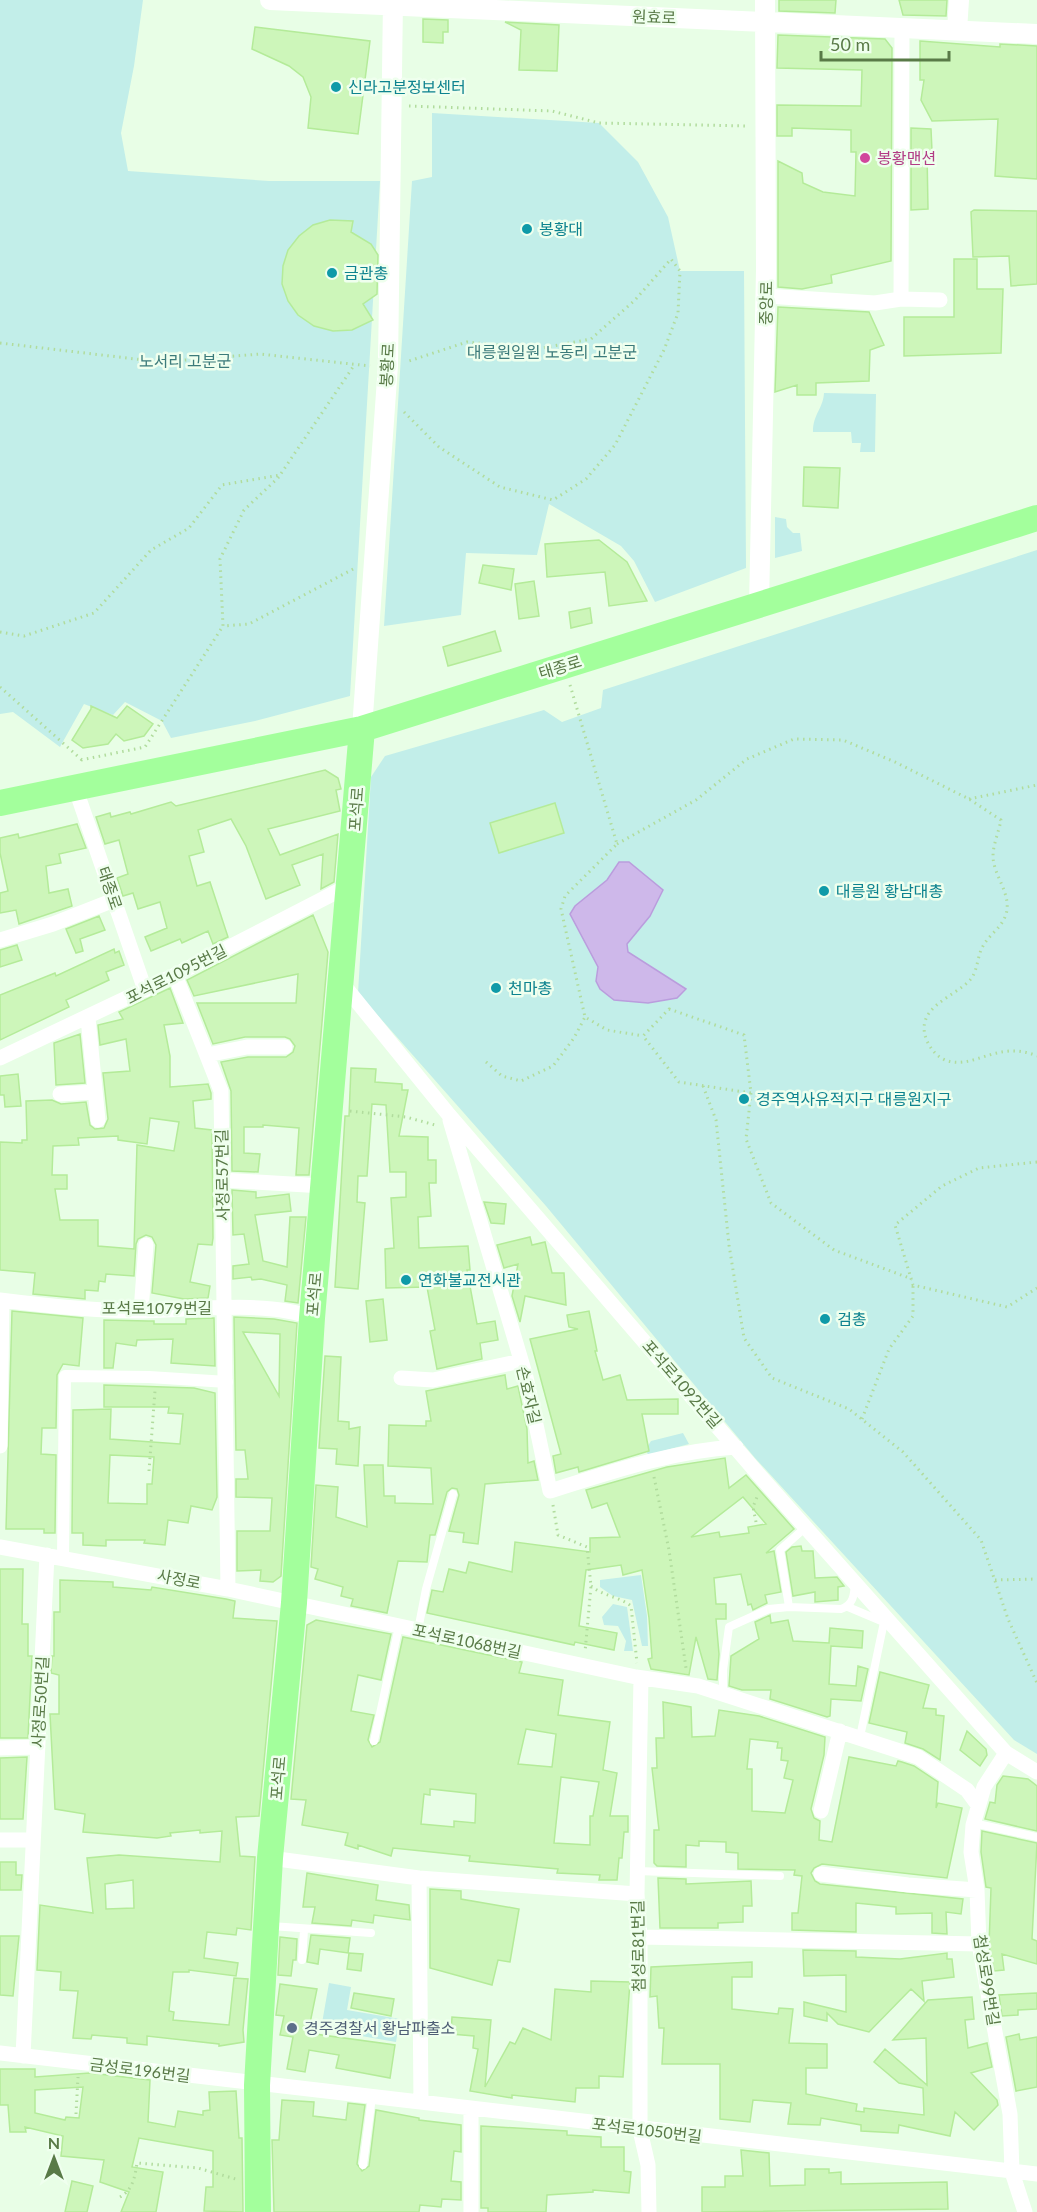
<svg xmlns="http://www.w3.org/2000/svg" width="1037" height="2212" viewBox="0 0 1037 2212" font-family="Lato,'Noto Sans KR',sans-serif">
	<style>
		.green { fill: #c2eee9 }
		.water { fill: #ceb8ea; stroke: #ba9ddd; stroke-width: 1.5 }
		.building { fill: #cdf6ba; stroke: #b4eb99; stroke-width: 1.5; fill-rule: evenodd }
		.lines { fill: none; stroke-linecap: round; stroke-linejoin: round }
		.path { stroke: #b1dc9d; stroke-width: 3; stroke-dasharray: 1.5 4.5; stroke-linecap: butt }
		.service { stroke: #fff; stroke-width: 8 }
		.pedestrian { stroke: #fff; stroke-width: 12 }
		.minor { stroke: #fff; stroke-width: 15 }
		.tertiary { stroke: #fff; stroke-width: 20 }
		.primary { stroke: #a3ff9c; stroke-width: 26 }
		.culture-dot { fill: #0f9aa8; stroke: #efffee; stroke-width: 2 }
		.hotel-dot { fill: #d1479c; stroke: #efffee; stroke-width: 2 }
		.service-dot { fill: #5c6f8a; stroke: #efffee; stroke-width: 2 }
		.labels { text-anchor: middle; stroke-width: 5; stroke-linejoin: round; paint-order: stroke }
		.street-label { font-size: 16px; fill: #597a47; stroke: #efffee }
		.culture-label { font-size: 16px; fill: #0d838f; stroke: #efffee; text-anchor: start }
		.hotel-label { font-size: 16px; fill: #b23c85; stroke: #efffee; text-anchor: start }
		.park-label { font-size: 16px; fill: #3c7b7b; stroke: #efffee }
		.service-label { font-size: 16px; fill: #4e5e75; stroke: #efffee; text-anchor: start }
	</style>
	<rect width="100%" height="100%" fill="#e8fee6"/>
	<!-- green -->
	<path class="green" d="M0,0H143L134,66L121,133L128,171L269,181H380L350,696L255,721L171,738L162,721L125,702L113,715L84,704L60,747L13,712L0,714Z
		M432,113L599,123L638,162L668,217L680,271H744L746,568L655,602L634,561L621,546L549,504L537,555L466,553L461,615L384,626L412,181L432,177Z
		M824,393L876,394L875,452H860L861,443H852L851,432H813C813,414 823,409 824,393Z
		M775,517L786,519L787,527L793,533H800L802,551L775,558Z
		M1037,550V1754L1014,1740L755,1458L546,1206L358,993L371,777L385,756L544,710L562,722L601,708L603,690Z
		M683,1433L689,1444L648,1455L646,1449L651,1441Z
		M641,1575L647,1616L648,1646H642L632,1600L613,1596L600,1587V1580Z
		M613,1604L627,1607L633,1651H624L626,1641L618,1626L604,1625L602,1617Z
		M329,1983L351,1987L347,2010L400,2019L396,2042L321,2029Z"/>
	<!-- water -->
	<path class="water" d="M619,862H629L663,890L650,916L627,944L628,952L686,989L677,998L648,1003L614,1000L600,989L596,981L598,967L570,914L575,906L607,880Z"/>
	<!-- building -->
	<path class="building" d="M779,0H836L835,13L779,11Z
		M899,0H947L946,16L903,15Z
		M423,19L448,20V32H443V43L423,42Z
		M505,22L559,25L557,71L519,70L521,30Z
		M255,27L370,41L358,134L308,128L311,97L303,77L289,66L252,49Z
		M778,35L885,39L892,48L891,261L831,275L832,283L802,289L778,287V161L802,173L803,183L823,192L855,196L856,152H851V130L792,128V136H777V105L861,106L862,70L777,68Z
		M920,41L1000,47V44L1037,46V179L995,176L998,119L932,121L921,100L924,80H920Z
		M911,128L931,129L932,151H927L928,209L911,210Z
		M974,210L1037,211V284L1011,286L1009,256L973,257L971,212Z
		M330,220L353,221L351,232L371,244L378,255L377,294L363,304L373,320L352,330L333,331L314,326L298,315L288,301L282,284L283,266L288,250L299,236L313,225Z
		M954,259H977V289H1003L1001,353L904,356V317H954Z
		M778,307L869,312L884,345L870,350L869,381L816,383V395H797V385L775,392Z
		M804,467L840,468L838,508L803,506Z
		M599,540L627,562L647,601L609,606L605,572L547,577L545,544Z
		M483,565L514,569L511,590L479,583Z
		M534,581L539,616L519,619L515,584Z
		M590,608L592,623L571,628L569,612Z
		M495,631L501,651L448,666L443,647Z
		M91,706L117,718L127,706L153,724L144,736L124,741L116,734L108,744L83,748L72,740L91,709Z
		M325,770L338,778L341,789L336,790L340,811L268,829L280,855L338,834L334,882L321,889L323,854L292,865L300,885L266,899L246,846L231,819L198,830L204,852L189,856L197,886L210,882L228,937L213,944L208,931L182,943L180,939L151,951L145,937L167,928L160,902L138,909L133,893L123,896L117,878L128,874L119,840L105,844L96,817L110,813L111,817L130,812L131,814L171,802L176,806Z
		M555,803L564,833L499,853L490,823Z
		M77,824L86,848L59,854L61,863L46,866L49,893L68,889L72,906L19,924L16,910L0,913V893L8,891L0,853V838L18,834L19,838Z
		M313,915L328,952L309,1175H296L299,1128L263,1125V1127H244V1153L260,1154L258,1172L232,1171L231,1091L221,1062L248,1057H286L293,1052L295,1046L290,1039L285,1037H245L213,1044L197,1003H296L298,974L194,996L187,980Z
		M99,916L105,930L80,939L83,951L76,953L66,929Z
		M17,945L22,960L0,967V950Z
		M114,949L115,953L119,951L124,965L106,972L109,980L66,1000L69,1007L0,1040V995L55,973L56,976Z
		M170,988L183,1023L164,1025L170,1056V1087L208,1084L211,1093V1099L193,1101L195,1128L212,1130L213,1238L212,1245L198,1244L190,1282L210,1286L208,1298L184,1299L152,1293L156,1245L152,1237L146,1235L138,1239L136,1244L134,1276L106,1274L105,1282L99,1281L98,1291L85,1290V1299L33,1294L35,1273L0,1270V1142L22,1143V1140H27L26,1101L52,1100L61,1104L86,1102L90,1125L95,1129L104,1128L108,1119L103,1073L130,1071L126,1039L100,1045L98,1025L123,1019L119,1012ZM150,1118L179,1122L174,1151L137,1145L134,1249L98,1246V1220H60L55,1189H67V1175H52L53,1146L79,1145L78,1138L118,1136V1140L147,1144Z
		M80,1034L85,1083L56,1085L54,1043Z
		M351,1068L376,1069L375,1082L402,1084V1090H408L399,1136L428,1137V1160H436V1183H429L431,1216L418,1217L419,1248L468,1246L470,1270H467L477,1324L495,1321L498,1340L480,1343L482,1359L437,1369L430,1331L435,1330L427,1287L386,1288L385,1249L394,1248L391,1198L406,1197V1172H390L386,1105L372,1104L367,1176H358L357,1202L365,1203L358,1289L335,1287L345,1116H349Z
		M18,1074L21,1106L5,1107L4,1095H0V1076Z
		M232,1190L256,1192V1198L289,1194L291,1211L255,1215L263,1261L287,1267L290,1217H306L298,1303L285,1301L287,1285L261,1279L252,1280L251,1277L233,1279V1266L249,1264L244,1234L233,1235Z
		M484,1202L506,1204L504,1224L491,1223Z
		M530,1237L532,1245L545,1242L552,1273H564L566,1305L525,1296L520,1322L512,1296L518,1264L504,1268L497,1245Z
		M383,1299L387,1340L370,1342L366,1301Z
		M12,1311L83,1318L79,1366L63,1364L57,1375L56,1428H42L41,1454L56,1455L55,1533H44V1529H6Z
		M589,1311L597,1351H595L603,1380L620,1375L627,1400L678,1399V1414H642L649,1451L579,1472L578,1467L556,1473L553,1456L561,1454L530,1339L578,1329L569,1327L567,1315Z
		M234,1317L274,1319L297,1323L281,1576L273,1582L260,1581L261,1570L237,1571V1531H270L272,1498L236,1497V1479H248L245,1450H236ZM243,1332L280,1334L279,1396Z
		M214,1318L215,1366L171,1363L173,1339L137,1340L136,1346L116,1343L113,1368H104V1320L148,1321H154V1324H186V1319Z
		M325,1356L341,1357L338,1421L349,1422V1429L360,1427L358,1466L336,1464L337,1449L319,1448Z
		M505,1375L507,1389L518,1386L527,1429L528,1463L534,1461L538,1480L485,1484L478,1544L463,1542L464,1533L449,1531L459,1495L457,1489L452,1488L447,1492L435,1535H430L427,1562L398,1561L387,1613L351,1606L353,1599L341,1596L343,1587L315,1579L318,1569L311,1567L316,1485L338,1487L336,1517L367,1527L364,1465H383L384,1496H395V1503L433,1504L431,1468L388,1466L389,1425L426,1426V1421H431L426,1391Z
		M104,1385L194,1388L215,1393L217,1497L212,1510L191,1506L188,1523L168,1520L165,1545L144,1543L145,1540H106V1546L83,1545V1533H72L73,1410L111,1409L110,1439L180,1444L183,1414L168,1413L169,1407H104ZM110,1455L154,1457L152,1484H147V1504L108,1503Z
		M725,1458L729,1488L746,1475L794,1529L766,1553L774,1551L781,1592L765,1595L767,1603L753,1610L751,1604L748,1605L741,1574L714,1578L716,1604H726V1619H716L719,1654L717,1680L708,1679L696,1637L689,1675L651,1669L648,1659L652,1658L649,1618L642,1570L623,1575L621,1565L586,1570L579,1626L617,1633L614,1650L575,1642L574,1645L427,1613L432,1590L443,1592L449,1569L466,1573L469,1562L512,1572L515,1542L590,1552V1538L620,1537L607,1503L592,1508L586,1490L667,1467ZM743,1497L766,1524L748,1527L749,1533L720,1537L719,1532L691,1537Z
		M801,1546L802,1551H813L815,1578L837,1577L844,1586L838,1587V1600L815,1602V1592L793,1596L786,1552L792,1547Z
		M0,1569H23L22,1624H28V1656H32L28,1738H0Z
		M60,1580L113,1582V1587L151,1590L152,1587L226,1599L235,1601L233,1618L277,1621L259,1816L236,1817L240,1856L255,1857L251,1930L237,1928L236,1935L207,1932L204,1958L238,1963L236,1976L189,1970V1972H173L169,2011L174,2012L173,2020L229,2025L234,1978L248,1979L243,2030L244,2042L219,2046V2044L147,2036V2045L127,2043V2038L92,2035L91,2039L73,2038L78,1991L60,1990L61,1972L37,1970L40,1905L93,1913L87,1858L119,1855L220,1862L222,1831L200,1833V1830L170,1833L171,1836L157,1838L83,1832L85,1814L55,1809L50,1714H59V1675L51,1673L52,1656H54V1612H60ZM133,1880L134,1908L106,1909L105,1884Z
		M770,1615L771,1623L788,1620L793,1641L829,1643L830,1628L863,1631L862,1648L831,1646L829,1684L856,1686L858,1666L868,1669L861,1701L831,1699L830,1716L827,1717L770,1699L771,1690H742L729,1686L731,1656L759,1639L755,1622Z
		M316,1620L391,1634L381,1680L358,1675L351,1711L374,1715L368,1740L372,1747L380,1742L403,1637L522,1662L519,1673L563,1680L558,1715L610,1722L603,1770L617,1773L610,1816H628V1832H624L622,1858H619L617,1880H599L600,1875L557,1873L558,1869L469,1861L470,1856L393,1848L391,1856L358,1845V1849L345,1845L348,1833L302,1825L306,1800L291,1799L307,1625ZM526,1729L556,1734L552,1767L518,1764ZM561,1777L599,1782L593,1816H590V1845L554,1843ZM430,1789L476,1794L475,1823L454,1821V1827L421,1824L424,1794L430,1795Z
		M880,1672L929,1685L923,1708L936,1709V1715L944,1716L940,1760L923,1749L905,1743L907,1732L869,1723Z
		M663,1702L691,1707L692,1737L715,1736L719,1710L759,1716L825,1737L824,1755L811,1809L814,1818L820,1821L819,1840L832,1842L849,1757L896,1766L898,1761L902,1762L914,1766L938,1782L936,1808L938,1803L962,1808L947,1878L822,1864L814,1868L811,1873L815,1881L820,1884L963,1899L961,1914L946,1912L947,1934L932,1933V1913L896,1914V1907L856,1903V1932L792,1930V1913H798L802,1876L794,1875L795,1870L738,1869V1853L726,1852V1842L699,1841V1846L686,1845V1867L657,1866L654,1863V1830H659L652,1768H657L656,1738H664ZM750,1739L778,1742L777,1748H782L781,1760L788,1761L784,1778L793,1780L785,1813L752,1811V1769H747Z
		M967,1731L986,1749L987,1755L980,1766L960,1750Z
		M27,1757L23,1819H0V1758Z
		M1003,1776L1028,1779L1037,1786V1831L985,1819L990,1802L995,1803L997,1785Z
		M982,1831L1037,1843L1032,1939L1037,1941V1964L1002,1954L1004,1970L994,1971L989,1946L991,1888L986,1887L981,1852Z
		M0,1862H16V1875H22L21,1890H0Z
		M307,1873L378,1885L376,1900L409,1905L410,1920L374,1915L373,1923L352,1920L351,1926L312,1923L315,1907H303Z
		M658,1878L686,1879V1884L751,1881L752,1906H743V1922L718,1923V1928H660Z
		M430,1889L461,1891V1899L519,1909L510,1962L498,1960L492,1985L430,1968Z
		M311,1935L350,1938L348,1953L320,1949L318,1964L307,1962Z
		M0,1936H19L13,1996L0,1995Z
		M280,1937L297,1939L296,1960H293L291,1976L278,1975Z
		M803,1950L856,1951V1957L900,1959L947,1953V1959H952L954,1977L922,1981L924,2001L911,1989L869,2032L838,2024L827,2013V2021L804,2016V2002L846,2012V1975L804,1976Z
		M349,1953L363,1954L361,1971L347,1969Z
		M752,1962V1977H732V2009L778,2014L779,2008L793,2009L789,2043L827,2044V2068H806V2094L857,2104L856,2111L864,2112V2108L924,2115L923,2088L899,2083L874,2062L885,2049L927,2085L926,2038L893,2040L928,2000L972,1997L974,2019L965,2020L968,2048L987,2043L992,2067L971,2073L997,2100L998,2105L974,2130L955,2112L950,2136L899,2125L898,2133L861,2131V2125L821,2118L820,2125L788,2124L791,2103L753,2100L750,2122L720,2119V2064H662L664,2028H659L657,1996L650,1997L651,1967Z
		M591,1981L630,1982L623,2077L599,2076V2088H576L575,2102L512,2095V2098L470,2091L478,2049L473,2048L474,2036L451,2034L452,2017L491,2020L485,2087L510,2042L515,2044L523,2028L551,2040L555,1989L591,1992Z
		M280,1984L317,1989L308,2033L395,2045L390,2078L336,2068L339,2055L309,2050L305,2072L287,2069L293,2037L280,2035L284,2016L276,2015Z
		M354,1993L394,1999L391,2016L351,2008Z
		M1037,1993V2009L1018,2010V2015L1002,2016L999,1995Z
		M1019,2034L1020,2040L1037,2037V2087L1016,2091L1006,2037Z
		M0,2069H35V2077L90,2073L150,2080L148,2122L175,2127L178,2111L203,2115V2111L210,2110L209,2092L236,2091L239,2138H242L243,2212L204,2211L206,2187H213V2151L139,2138L132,2167L163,2172L156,2212H121L129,2192L100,2182L104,2160L61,2156L63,2136L25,2127L26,2132H10L8,2105H0ZM83,2087L79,2118L66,2117L65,2120L35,2113V2090Z
		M282,2100L314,2102L313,2116L346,2120L348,2103L365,2105L357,2164L362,2171L369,2166L376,2110L419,2118V2120L461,2125V2152L454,2151L451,2181L461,2182V2200L442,2199L441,2207L420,2205L419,2212H274L272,2140H279Z
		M481,2126L567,2131V2135L601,2137V2147H624V2171L631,2172L629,2193L593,2190V2192L547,2195L546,2212H488V2208H481Z
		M741,2150L769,2153L770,2186L805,2185V2169H829V2173L841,2172V2184L947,2182L948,2209L702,2212V2187H725V2176H743Z
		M72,2181L93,2186L87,2212H65Z"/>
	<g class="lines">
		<!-- path -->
		<path class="path" d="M409,106L552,111L599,123L748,126
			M0,343L161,362L260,354L370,366
			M404,412L439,447L500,487L553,500L586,479L615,445L664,350L678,313L680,271L671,259L635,300L591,339L537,349L467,342L406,362
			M279,477L244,510L220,559L223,626L249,624L357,567
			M0,632L24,636L94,613L151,550L189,528L222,485L280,475L355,364
			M570,685L617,844L565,896L561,909L585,1017L607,1030L643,1036
			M0,687L82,760
			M81,760L145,747L223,626
			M969,799L1037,785
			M617,844L696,800L747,759L794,739L843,740L895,762L969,799L1001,820C999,831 993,845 993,856C993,876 1014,896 1005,917C1000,929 989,935 983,946C977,956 978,971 970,980C953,998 913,1008 927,1041C931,1049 936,1056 945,1060C973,1071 998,1039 1037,1056
			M669,1009L744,1035L751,1093L679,1082L643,1036Z
			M486,1062L502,1076L521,1081L553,1066L574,1038L585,1017
			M703,1086L716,1120L729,1245L744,1338L772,1378L849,1409L903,1452L981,1540L1008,1619L1037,1683
			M751,1093L746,1139L771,1203L834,1250L912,1279
			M350,1111L406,1117L435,1125
			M1037,1162L979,1168L942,1186L895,1225L913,1285L1007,1307L1037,1288
			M862,1419L889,1349L913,1316V1285
			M149,1471L155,1391
			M654,1477L669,1550L686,1668
			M553,1505L558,1535L587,1547L591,1586L585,1652
			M756,1522L753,1507L757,1497
			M995,1580L1037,1579
			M591,1586C603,1596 620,1597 631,1606L637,1663
			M76,2114L78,2077
			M120,2197C133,2190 135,2176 137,2163L198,2168L239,2180"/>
		<!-- service -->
		<path class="service" d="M806,1527L780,1550L789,1607L841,1609C853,1605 854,1596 855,1584
			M848,1607L886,1623
			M418,1630L426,1589L453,1494
			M723,1695V1670L729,1627L769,1609L789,1607
			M860,1737L884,1622
			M374,1741L399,1626
			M973,1823L1037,1837
			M637,1871L780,1876
			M271,1926L371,1933
			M302,1960L304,1930
			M363,2165L372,2097"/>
		<!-- pedestrian -->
		<path class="pedestrian" d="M63,1558L65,1376L149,1377L227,1382"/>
		<!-- minor -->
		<path class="minor" d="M766,296L875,303L901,299L940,300
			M901,299L902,28
			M75,787L145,990
			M0,940L53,924L114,900
			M175,975L221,1091L228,1589
			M342,983L449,1115L759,1475L1006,1753L1037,1772
			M88,1018L98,1120
			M207,1055L247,1047H285
			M0,1058L175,975L350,885
			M60,1094L95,1092
			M450,1120L526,1377L550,1491C611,1472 671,1451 736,1447
			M222,1180L324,1186
			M0,1300C47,1306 96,1311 143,1311C189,1310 272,1300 312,1318
			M141,1311L146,1245
			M401,1378L433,1380L521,1361
			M0,1446L2,1301
			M0,1547L228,1589L636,1677L698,1686L918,1757L967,1790L978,1805
			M641,1678L637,1894L640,1937V2130L648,2165L649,2212
			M0,1748L38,1747
			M1006,1753L984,1787L973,1825L971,1852L977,1890L979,1944L1010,2114L1012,2172L1025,2212
			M821,1811L840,1731
			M0,1840H33
			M270,1858L419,1878L637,1894
			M821,1874L908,1885L977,1890
			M419,1878L421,2102
			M640,1937L979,1944
			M0,2053L1037,2174
			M23,2056L47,1555
			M471,2108V2212"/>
		<!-- tertiary -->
		<path class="tertiary" d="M270,0L1037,34
			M957,30L959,0
			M759,606L766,270L765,0
			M362,729L388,365L393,0"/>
		<!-- primary -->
		<path class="primary" d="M0,803L362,729L1037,518
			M258,2212L257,2085L270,1858L294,1603L312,1318L362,729"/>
	</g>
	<!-- markers -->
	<g class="culture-dot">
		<circle cx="336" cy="87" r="6"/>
		<circle cx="527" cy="229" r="6"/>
		<circle cx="332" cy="273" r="6"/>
		<circle cx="824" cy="891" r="6"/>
		<circle cx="496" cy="988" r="6"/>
		<circle cx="744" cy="1099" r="6"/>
		<circle cx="406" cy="1280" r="6"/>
		<circle cx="825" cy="1319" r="6"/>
	</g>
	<circle class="hotel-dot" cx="865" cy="158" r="6"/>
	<circle class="service-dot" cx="292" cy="2028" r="6"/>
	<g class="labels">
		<!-- street labels -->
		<g class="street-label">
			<text transform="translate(654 17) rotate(2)" y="6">원효로</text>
			<text transform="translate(766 303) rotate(-89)" y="6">중앙로</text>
			<text transform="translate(387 365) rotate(-87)" y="6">봉황로</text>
			<text transform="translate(560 667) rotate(-17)" y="6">태종로</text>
			<text transform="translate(356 809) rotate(-86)" y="6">포석로</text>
			<text transform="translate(110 888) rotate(71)" y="6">태종로</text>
			<text transform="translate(176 974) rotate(-27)" y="6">포석로1095번길</text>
			<text transform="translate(222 1175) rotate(-91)" y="6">사정로57번길</text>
			<text transform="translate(314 1294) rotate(-85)" y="6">포석로</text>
			<text x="157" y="1314">포석로1079번길</text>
			<text transform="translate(682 1384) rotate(49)" y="6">포석로1092번길</text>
			<text transform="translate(529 1395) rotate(77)" y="6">손효자길</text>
			<text transform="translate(179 1579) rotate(11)" y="6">사정로</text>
			<text transform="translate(467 1641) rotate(12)" y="6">포석로1068번길</text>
			<text transform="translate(40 1702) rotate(-87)" y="6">사정로50번길</text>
			<text transform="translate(278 1778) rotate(-85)" y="6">포석로</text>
			<text transform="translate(638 1946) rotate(-91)" y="6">첨성로81번길</text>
			<text transform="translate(987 1980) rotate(81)" y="6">첨성로99번길</text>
			<text transform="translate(140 2070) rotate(7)" y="6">금성로196번길</text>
			<text transform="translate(647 2130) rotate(7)" y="6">포석로1050번길</text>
		</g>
		<!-- culture labels -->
		<g class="culture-label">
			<text x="348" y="93">신라고분정보센터</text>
			<text x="539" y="235">봉황대</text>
			<text x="344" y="279">금관총</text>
			<text x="836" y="897">대릉원 황남대총</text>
			<text x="508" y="994">천마총</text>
			<text x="756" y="1105">경주역사유적지구 대릉원지구</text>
			<text x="418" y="1286">연화불교전시관</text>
			<text x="837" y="1325">검총</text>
		</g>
		<!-- hotel labels -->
		<g class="hotel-label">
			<text x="877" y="164">봉황맨션</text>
		</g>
		<!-- park labels -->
		<g class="park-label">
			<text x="552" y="358">대릉원일원 노동리 고분군</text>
			<text x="185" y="367">노서리 고분군</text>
		</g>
		<!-- service labels -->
		<g class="service-label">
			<text x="304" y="2034">경주경찰서 황남파출소</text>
		</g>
	</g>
	<!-- north arrow -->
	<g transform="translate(54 2158)" stroke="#efffee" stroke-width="4.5" paint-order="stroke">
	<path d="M0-4.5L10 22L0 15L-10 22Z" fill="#597a47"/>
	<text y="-9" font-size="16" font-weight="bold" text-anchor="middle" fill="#597a47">N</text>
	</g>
	<!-- scale -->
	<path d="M821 51v9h128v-9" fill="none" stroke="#597a47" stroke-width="3"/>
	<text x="830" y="51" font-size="18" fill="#597a47" stroke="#efffee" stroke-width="4.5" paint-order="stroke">50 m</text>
</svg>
